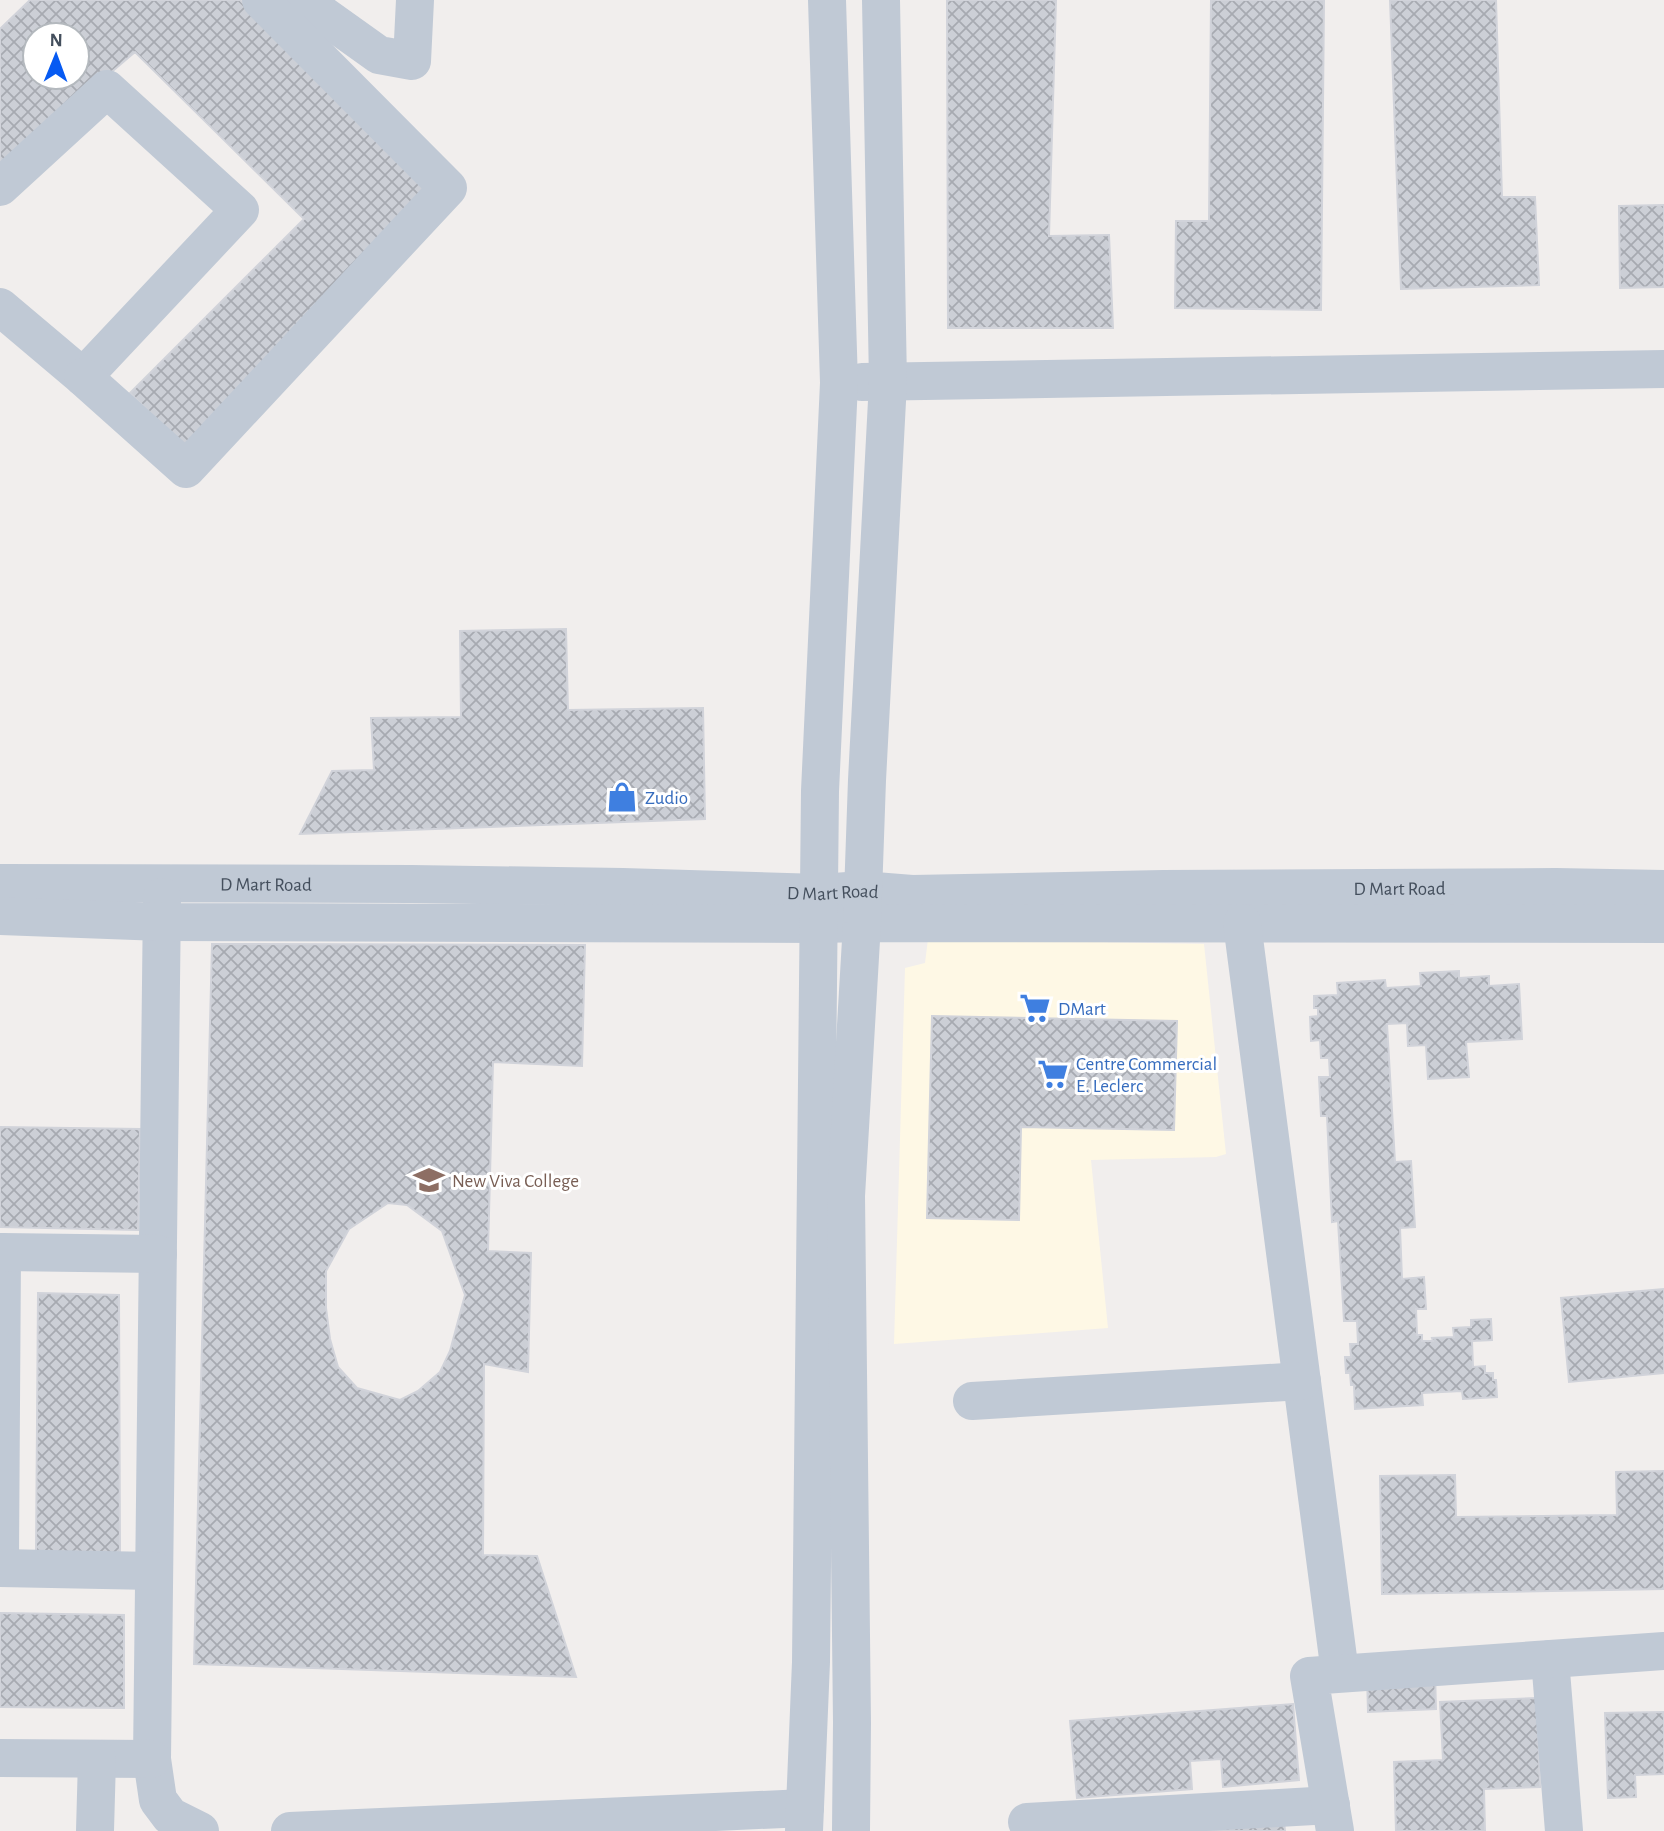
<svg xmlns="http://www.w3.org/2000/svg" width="1664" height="1831" viewBox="0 0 1664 1831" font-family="'Alegreya Sans',sans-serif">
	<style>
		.commercial { fill: #fef8e5 }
		.building { fill: url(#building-cross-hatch); stroke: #d1d3da; stroke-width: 2; fill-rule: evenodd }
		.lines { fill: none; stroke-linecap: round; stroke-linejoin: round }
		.minor { stroke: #c0c9d5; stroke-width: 38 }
		.labels { text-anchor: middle; stroke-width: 6; stroke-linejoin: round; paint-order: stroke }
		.shop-label { font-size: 19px; fill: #366cbe; stroke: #fff; text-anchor: start }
		.street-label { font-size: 19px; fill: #444f5d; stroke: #fff }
		.education-label { font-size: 19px; fill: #785e54; stroke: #fff; text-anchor: start }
	</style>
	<defs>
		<pattern id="building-cross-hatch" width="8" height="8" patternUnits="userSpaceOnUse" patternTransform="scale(1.75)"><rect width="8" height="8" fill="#cccfd6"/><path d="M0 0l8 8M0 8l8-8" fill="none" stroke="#a7aab1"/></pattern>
	</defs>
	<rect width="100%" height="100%" fill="#f1eeed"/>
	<!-- commercial -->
	<path class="commercial" d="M928,939L1204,944L1226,1154L1216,1157L1091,1160L1108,1328L894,1344L905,968L925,963Z"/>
	<!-- building -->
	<path class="building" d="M30,0H240L432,194L191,453L130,393L304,219L135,52L0,167V29ZM35,35H77V77H35Z
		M947,0H1056L1049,236L1109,235L1113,328H948Z
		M1211,0H1324L1321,310L1175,308L1176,221H1209Z
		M1390,0H1496L1502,197H1535L1539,285L1401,289Z
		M1664,205V287L1620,288L1619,206Z
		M566,629L568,710L703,708L705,819L300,834L332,771L374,770L371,718L461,717L460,631Z
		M212,944L585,945L582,1066L493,1062L488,1251L531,1253L528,1372L484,1364L483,1555L537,1556L576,1677L194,1664ZM388,1203L407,1205L442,1231L465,1295L450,1351L440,1372L418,1391L400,1400L357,1388L338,1367L330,1339L326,1308V1271L349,1229Z
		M1459,971V978L1489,976V986L1519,984L1522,1039L1466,1042L1469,1077L1428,1079L1426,1045L1408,1046L1407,1023L1387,1024L1395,1162L1411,1161L1415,1227L1400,1228L1402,1279L1424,1277L1426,1309H1416L1417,1335H1422V1341H1433L1432,1338L1454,1337L1453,1328L1471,1327V1320L1491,1319L1492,1340L1472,1341L1473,1367L1485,1366V1373H1493V1380H1496L1497,1397L1463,1399L1462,1391L1422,1393L1423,1405L1355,1409L1354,1385H1351L1350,1373H1346L1345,1357H1351L1350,1344H1358L1357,1321H1344L1338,1221L1332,1222L1327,1116H1321L1319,1077H1330L1329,1058H1321L1320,1040L1311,1041L1310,1017L1318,1016V1008H1314V996L1338,995L1337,983L1385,980L1386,988L1421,986L1420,973Z
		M932,1016L1177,1021L1174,1130L1021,1127L1019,1220L927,1218Z
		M0,1127L140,1129L138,1230L0,1227Z
		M1664,1289V1373L1569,1382L1561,1298Z
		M38,1293L119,1295L120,1558L36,1554Z
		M1664,1471V1589L1382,1594L1380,1476L1455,1475L1456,1517L1617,1515L1616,1472Z
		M0,1613L124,1615V1708L0,1707Z
		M1435,1672L1436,1709L1368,1712L1367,1675Z
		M1537,1698L1540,1787L1484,1789L1485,1831H1396L1394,1762L1443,1760L1440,1702Z
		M1293,1704L1299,1780L1223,1787L1221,1759L1190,1761L1192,1789L1077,1798L1070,1721Z
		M1664,1712V1774L1635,1775L1636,1797L1608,1798L1605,1713Z
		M1284,1821L1285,1831H1155Z"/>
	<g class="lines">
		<!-- minor -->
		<g class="minor">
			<path d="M302,0L379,55L412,61L415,0"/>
			<path d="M0,187L107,89L240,210L83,377L0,307"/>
			<path d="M83,377L186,469L448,188L261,0"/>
			<path d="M862,382L1664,369"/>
			<path id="s1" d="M0,883L412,884L623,887L820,893L862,890L912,894L1163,889L1556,887L1664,889"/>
			<path d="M162,897L152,1759L158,1800L170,1816L200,1831"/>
			<path d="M0,916L162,922L820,924L862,923L1664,924"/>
			<path d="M1242,923L1340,1673"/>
			<path d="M0,1252H2L0,1555"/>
			<path d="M2,1252L158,1254"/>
			<path d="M972,1401L1302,1381"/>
			<path d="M0,1568L154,1571"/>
			<path d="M1550,1659L1564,1831"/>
			<path d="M0,1758L152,1759"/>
			<path d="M1027,1822L1331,1805"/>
			<path d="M95,1831L97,1759"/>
			<path d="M290,1831L805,1808"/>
			<path d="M804,1831L811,1662L820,791L839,383L827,0"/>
			<path d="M851,1831L852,1723L846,1196L862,923L867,780L888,382L881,0"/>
			<path d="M1335,1831L1309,1676L1664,1651"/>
		</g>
	</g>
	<!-- icons -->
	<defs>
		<g id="shop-bare" transform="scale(2.415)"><path d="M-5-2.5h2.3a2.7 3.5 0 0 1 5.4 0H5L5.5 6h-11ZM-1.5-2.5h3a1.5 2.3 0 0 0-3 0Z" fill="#3f7fe0" stroke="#fff" stroke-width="2.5" paint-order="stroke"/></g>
		<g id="supermarket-bare" transform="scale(2.415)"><path d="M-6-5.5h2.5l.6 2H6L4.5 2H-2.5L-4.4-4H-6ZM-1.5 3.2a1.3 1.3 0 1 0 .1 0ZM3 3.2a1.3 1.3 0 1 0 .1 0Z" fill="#3f7fe0" stroke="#fff" stroke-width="2.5" paint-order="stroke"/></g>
		<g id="university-bare" transform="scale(2.415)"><path d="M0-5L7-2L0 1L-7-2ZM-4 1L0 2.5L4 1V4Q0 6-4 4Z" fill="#8d6e63" stroke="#fff" stroke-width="2.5" paint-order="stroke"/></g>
	</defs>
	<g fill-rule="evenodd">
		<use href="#shop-bare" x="622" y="797"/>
		<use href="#supermarket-bare" x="1035" y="1008"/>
		<use href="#supermarket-bare" x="1053" y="1074"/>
		<use href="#university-bare" x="429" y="1180"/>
	</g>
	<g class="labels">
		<!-- shop labels -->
		<g class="shop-label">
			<text x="645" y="804">Zudio</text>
			<text x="1058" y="1015">DMart</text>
			<text x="1076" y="1070">Centre Commercial<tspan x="1076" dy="22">E. Leclerc</tspan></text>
		</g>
		<!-- street labels -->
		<g class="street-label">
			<text dy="7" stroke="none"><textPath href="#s1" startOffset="266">D Mart Road</textPath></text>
			<text dy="7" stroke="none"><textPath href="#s1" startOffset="1400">D Mart Road</textPath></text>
			<text dy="7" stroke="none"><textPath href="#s1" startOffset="833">D Mart Road</textPath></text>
		</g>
		<!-- education labels -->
		<g class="education-label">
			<text x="452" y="1187">New Viva College</text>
		</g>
	</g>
	<!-- north arrow -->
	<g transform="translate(56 56) rotate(1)"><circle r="33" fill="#ffffff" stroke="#b4b9be" stroke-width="2"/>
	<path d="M0-5L12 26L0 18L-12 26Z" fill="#065af2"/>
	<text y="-10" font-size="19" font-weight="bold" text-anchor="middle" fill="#444f5d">N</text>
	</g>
</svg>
